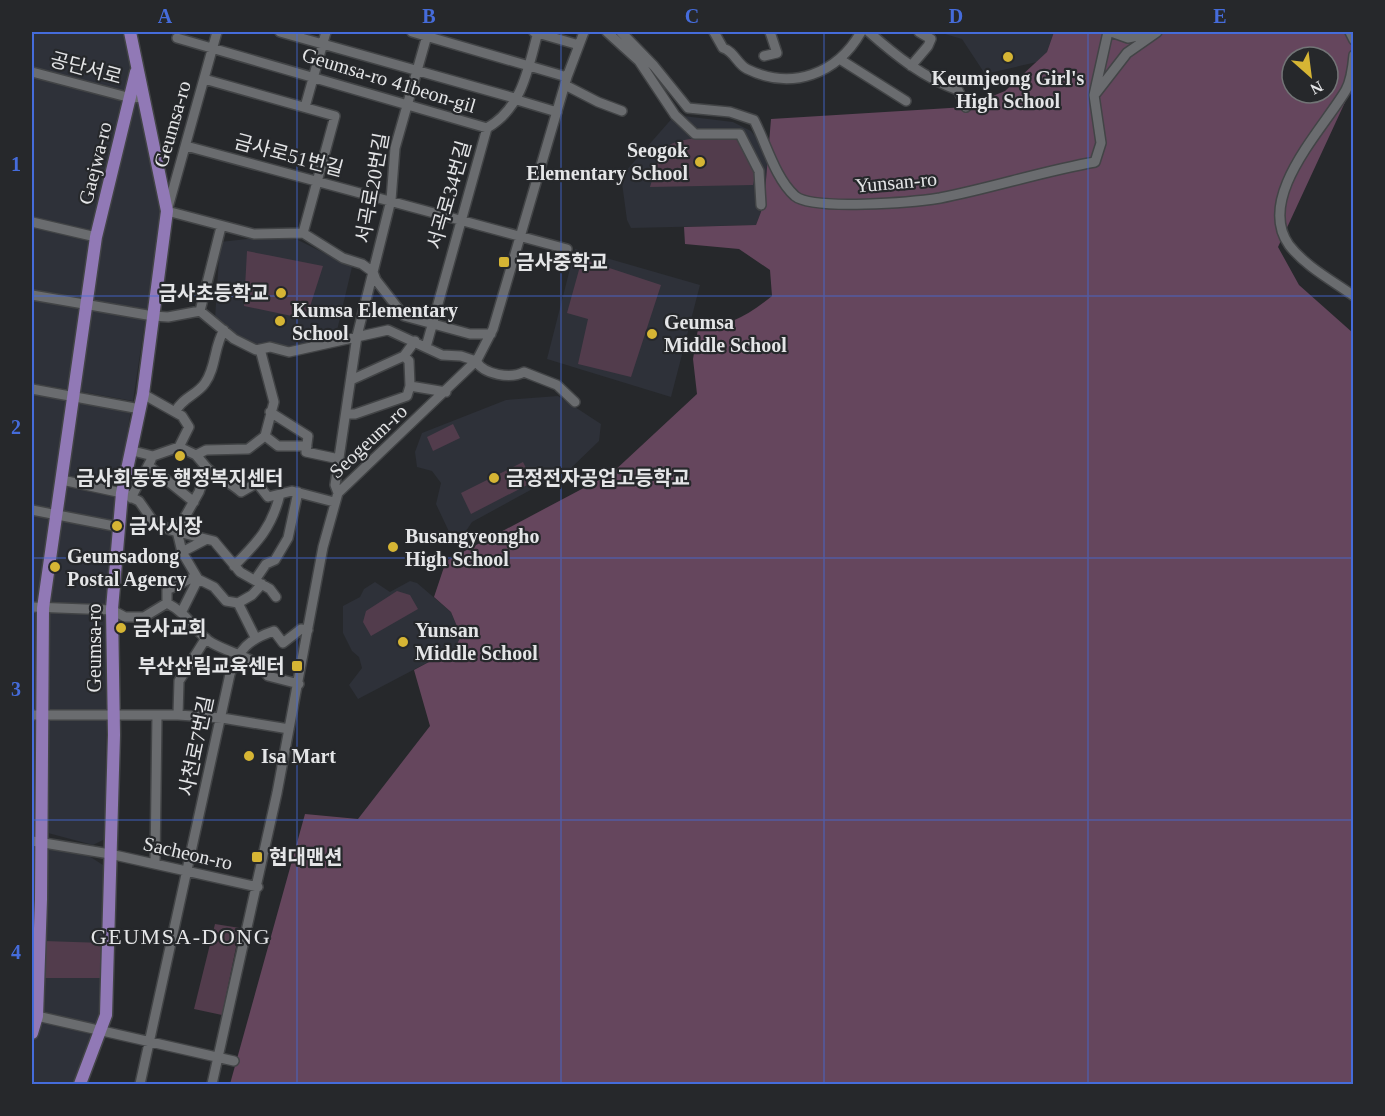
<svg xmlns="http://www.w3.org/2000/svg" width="1385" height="1116" viewBox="0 0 1385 1116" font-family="'Times New Roman','Noto Sans KR',serif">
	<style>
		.built { fill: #2e3139 }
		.green { fill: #523c4c }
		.forest { fill: #65465d; fill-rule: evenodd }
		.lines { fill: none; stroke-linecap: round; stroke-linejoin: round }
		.minor-casing { stroke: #424446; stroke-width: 12 }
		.major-casing { stroke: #424446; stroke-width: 15 }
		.minor { stroke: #6a6c6f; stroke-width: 9 }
		.major { stroke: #9179b6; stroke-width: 12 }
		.grid { fill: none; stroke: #456cdb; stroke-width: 1.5; stroke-opacity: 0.55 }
		.poi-dot { fill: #d6b534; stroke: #26282b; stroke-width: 2 }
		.labels { text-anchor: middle; stroke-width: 4.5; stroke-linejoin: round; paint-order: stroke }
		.street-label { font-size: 20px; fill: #e4e5e7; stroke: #26282b }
		.poi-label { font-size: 20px; font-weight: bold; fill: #e4e5e7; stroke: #26282b; text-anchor: start }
		.quarter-label { font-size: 22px; letter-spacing: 1.5px; fill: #e4e5e7; stroke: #26282b }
		.neatline { fill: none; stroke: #456cdb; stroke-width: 2 }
		.grid-label { font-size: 20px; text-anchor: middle; font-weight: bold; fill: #456cdb }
	</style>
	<rect width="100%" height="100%" fill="#26282b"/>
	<!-- built -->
	<path class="built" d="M32,32H123L153,161L161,215L133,401L32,383Z
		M938,32H1054L1047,52L1037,62L985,74L962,39Z
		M675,115L733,122L751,131L768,152L764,204L756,225L631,228L627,220L622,183L625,172Z
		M275,236L298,240L352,267L335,339L288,349L251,345L215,319L220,242Z
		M575,249L700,285L671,397L547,359Z
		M32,391L131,409L117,502L107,615L105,839L93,845L48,833L32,832Z
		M558,396L601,424L599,441L571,468L472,522L460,540L452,538L436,504L441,483L432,471L417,467L415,452L422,433L506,400Z
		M410,581L417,583L451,612L461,636L455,648L358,699L349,685L362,668L359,657L352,651L343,633V606L360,597L364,589L375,582L390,592Z
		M32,845L89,856L103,865V996L97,1031L76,1084H32Z"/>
	<!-- green -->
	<path class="green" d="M739,137L756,171L753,185L650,187C654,175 657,157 666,148C678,135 721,138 739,137Z
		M247,251L323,266L306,319L244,306Z
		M582,259L661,285L631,377L578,364L588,319L567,313Z
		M453,424L460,438L433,451L427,437Z
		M523,462L533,482L471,514L461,493Z
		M397,591L410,595L418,609L371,636L363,622L366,611Z
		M215,924L240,928L222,1015L194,1009Z
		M44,941L104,943L103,978H43Z"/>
	<!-- forest -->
	<path class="forest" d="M1054,32H1353V85L1278,247L1299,285L1353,333V1084H230L305,814L358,819L430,726L414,670L455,648L461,636L451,612L434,597L446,561L612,473L697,394L693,359L698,329C727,327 749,315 772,296L770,270L739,249L685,244L684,227L756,225L764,204L771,119L966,107L1005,91L1047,52ZM1292,57H1328V93H1292Z"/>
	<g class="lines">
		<!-- minor casing -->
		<g class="minor-casing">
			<path id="minor" d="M217,32L167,211L254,234L303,233L343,258L362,264L373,272L376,280L404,316L470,334H491
				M280,32L518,99
				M412,32L567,77
				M534,32L579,45
				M607,32L639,61L675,115L695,134H740L759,171L761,205
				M621,32L654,66L688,108L730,112L754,120C766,143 775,178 795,196C813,211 915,202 940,198C992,188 1043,171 1095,162L1101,143L1094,95L1108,32
				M714,32L723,48C734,51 737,64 747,69C792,91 837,74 861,32
				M869,32C896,56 924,78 958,90L966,107
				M1111,32L1128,38L1151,33
				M1350,32L1354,40
				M177,38L487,128
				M1354,55C1353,66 1351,81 1346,90C1324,128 1255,197 1289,245C1305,266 1333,281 1354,296
				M764,56L777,53L770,32
				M841,60L906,101
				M911,66L928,46L931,39L919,32
				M32,72L131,98L144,97
				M204,79L335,116L303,233
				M565,85L598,102L622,111
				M1096,93L1127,53L1157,32
				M517,100L557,112
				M305,107L326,32
				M186,146L567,249
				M32,222L96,237
				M32,295L153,316L168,317L200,311L234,339L256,350L270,347L289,352L388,330L442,355L461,356L476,361C484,375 511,379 524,372L557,385L575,402
				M200,311L221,227
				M426,347L487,128C523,107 528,68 538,32
				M260,349L274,402L265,436
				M351,380L404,356L415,341
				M410,386L446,392
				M32,389L140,409
				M143,394L182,416L189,427L179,447
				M175,412C183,397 197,395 205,383C216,368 214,346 224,330
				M270,412L308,436L306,452L339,459
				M346,414H355L407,396L410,386L409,361L404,356
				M265,436L278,446H307
				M133,451L153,456L179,447L196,455
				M149,466L194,502
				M207,468C218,478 230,482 241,492L257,483L268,497L292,491L334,502
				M62,480L122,493L139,501L153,521L170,530L214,541L240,572L270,589L276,597
				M338,493L335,485L357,336L391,200L395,148L428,32
				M131,498L151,460
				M32,510L119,527
				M182,552L205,540
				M234,566C258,542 272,527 280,494
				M255,580L266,564L275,560L288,538L298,492
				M262,584L252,595L238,603L226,601L214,587L198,579L182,552L177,531L199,492L207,468L196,455L206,450L248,449L265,436
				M167,603V590L196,576
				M238,603L255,637
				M32,607L112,610L125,617H144L167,603C190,615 195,633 212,643C231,654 255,656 268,676L299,684
				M182,611L198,579
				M32,715H178L222,718L289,729
				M178,715L179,681L206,638
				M32,841L110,854L258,887
				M155,864L157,715
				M37,1016L234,1061
				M140,1084L230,674C239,649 249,639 274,631L283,643L301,629L308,630
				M212,1084L277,793L323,547L338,493L477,360L493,329L567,77L584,32"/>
		</g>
		<!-- major casing -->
		<g class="major-casing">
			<path id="major" d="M32,1033L37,1016L41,899L43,608L96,237L136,72
				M80,1084L106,1015L114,735L112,609L122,493L143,394L167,211L130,32"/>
		</g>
		<!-- minor -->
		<use href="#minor" class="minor"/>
		<!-- major -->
		<use href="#major" class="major"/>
	</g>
	<!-- grid -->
	<path class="grid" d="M297,32V1084M561,32V1084M824,32V1084M1088,32V1084M32,296H1354M32,558H1354M32,820H1354"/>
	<!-- markers -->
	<g class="poi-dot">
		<circle cx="1008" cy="57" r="6"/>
		<circle cx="700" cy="162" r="6"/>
		<rect x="498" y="256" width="12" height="12" rx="3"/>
		<circle cx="281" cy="293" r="6"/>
		<circle cx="280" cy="321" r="6"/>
		<circle cx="652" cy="334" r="6"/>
		<circle cx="180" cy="456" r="6"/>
		<circle cx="494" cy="478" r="6"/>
		<circle cx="117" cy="526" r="6"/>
		<circle cx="393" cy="547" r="6"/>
		<circle cx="55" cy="567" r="6"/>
		<circle cx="121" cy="628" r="6"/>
		<circle cx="403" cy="642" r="6"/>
		<rect x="291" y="660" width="12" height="12" rx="3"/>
		<circle cx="249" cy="756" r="6"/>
		<rect x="251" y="851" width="12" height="12" rx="3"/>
	</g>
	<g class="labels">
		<!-- street labels -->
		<g class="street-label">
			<text transform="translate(86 68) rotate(15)" y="7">공단서로</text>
			<text transform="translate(389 80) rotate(17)" y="7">Geumsa-ro 41beon-gil</text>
			<text transform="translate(172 124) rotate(-74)" y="7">Geumsa-ro</text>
			<text transform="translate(289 155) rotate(15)" y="7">금사로51번길</text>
			<text transform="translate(95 163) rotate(-76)" y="7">Gaejwa-ro</text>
			<text transform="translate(896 182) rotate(-5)" y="7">Yunsan-ro</text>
			<text transform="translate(372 188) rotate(-80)" y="7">서곡로20번길</text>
			<text transform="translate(449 195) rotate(-74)" y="7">서곡로34번길</text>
			<text transform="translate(368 441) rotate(-43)" y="7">Seogeum-ro</text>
			<text transform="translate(94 648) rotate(-90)" y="7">Geumsa-ro</text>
			<text transform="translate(196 746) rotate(-78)" y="7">사천로7번길</text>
			<text transform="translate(188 853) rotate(13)" y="7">Sacheon-ro</text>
		</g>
		<!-- poi labels -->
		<g class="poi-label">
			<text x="1008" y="85" text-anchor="middle">Keumjeong Girl's<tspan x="1008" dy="23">High School</tspan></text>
			<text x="688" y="157" text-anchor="end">Seogok<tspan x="688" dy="23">Elementary School</tspan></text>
			<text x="516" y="269">금사중학교</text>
			<text x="269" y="300" text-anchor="end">금사초등학교</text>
			<text x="292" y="317">Kumsa Elementary<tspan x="292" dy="23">School</tspan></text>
			<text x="664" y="329">Geumsa<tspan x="664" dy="23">Middle School</tspan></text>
			<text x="180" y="485" text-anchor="middle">금사회동동 행정복지센터</text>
			<text x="506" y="485">금정전자공업고등학교</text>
			<text x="129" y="533">금사시장</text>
			<text x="405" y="543">Busangyeongho<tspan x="405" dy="23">High School</tspan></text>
			<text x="67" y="563">Geumsadong<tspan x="67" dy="23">Postal Agency</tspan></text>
			<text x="133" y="635">금사교회</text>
			<text x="415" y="637">Yunsan<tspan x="415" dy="23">Middle School</tspan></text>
			<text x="285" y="673" text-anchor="end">부산산림교육센터</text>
			<text x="261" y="763">Isa Mart</text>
			<text x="269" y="864">현대맨션</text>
		</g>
		<!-- quarter labels -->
		<g class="quarter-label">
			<text x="181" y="944">GEUMSA-DONG</text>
		</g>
	</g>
	<!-- border -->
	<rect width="1385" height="1116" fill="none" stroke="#26282b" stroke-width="66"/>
	<!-- north arrow -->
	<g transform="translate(1310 75) rotate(152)"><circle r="28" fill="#26282b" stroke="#727476" stroke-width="1.5"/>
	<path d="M0-4.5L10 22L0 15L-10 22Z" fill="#d6b534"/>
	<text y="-9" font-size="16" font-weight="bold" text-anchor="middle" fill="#e4e5e7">N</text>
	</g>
	<rect x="33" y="33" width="1319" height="1050" class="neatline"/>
	<g class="grid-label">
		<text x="165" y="23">A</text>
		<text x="429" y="23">B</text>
		<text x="692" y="23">C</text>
		<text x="956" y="23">D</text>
		<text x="1220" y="23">E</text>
		<text x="16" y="171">1</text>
		<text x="16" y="434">2</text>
		<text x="16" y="696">3</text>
		<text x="16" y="959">4</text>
	</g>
</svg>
